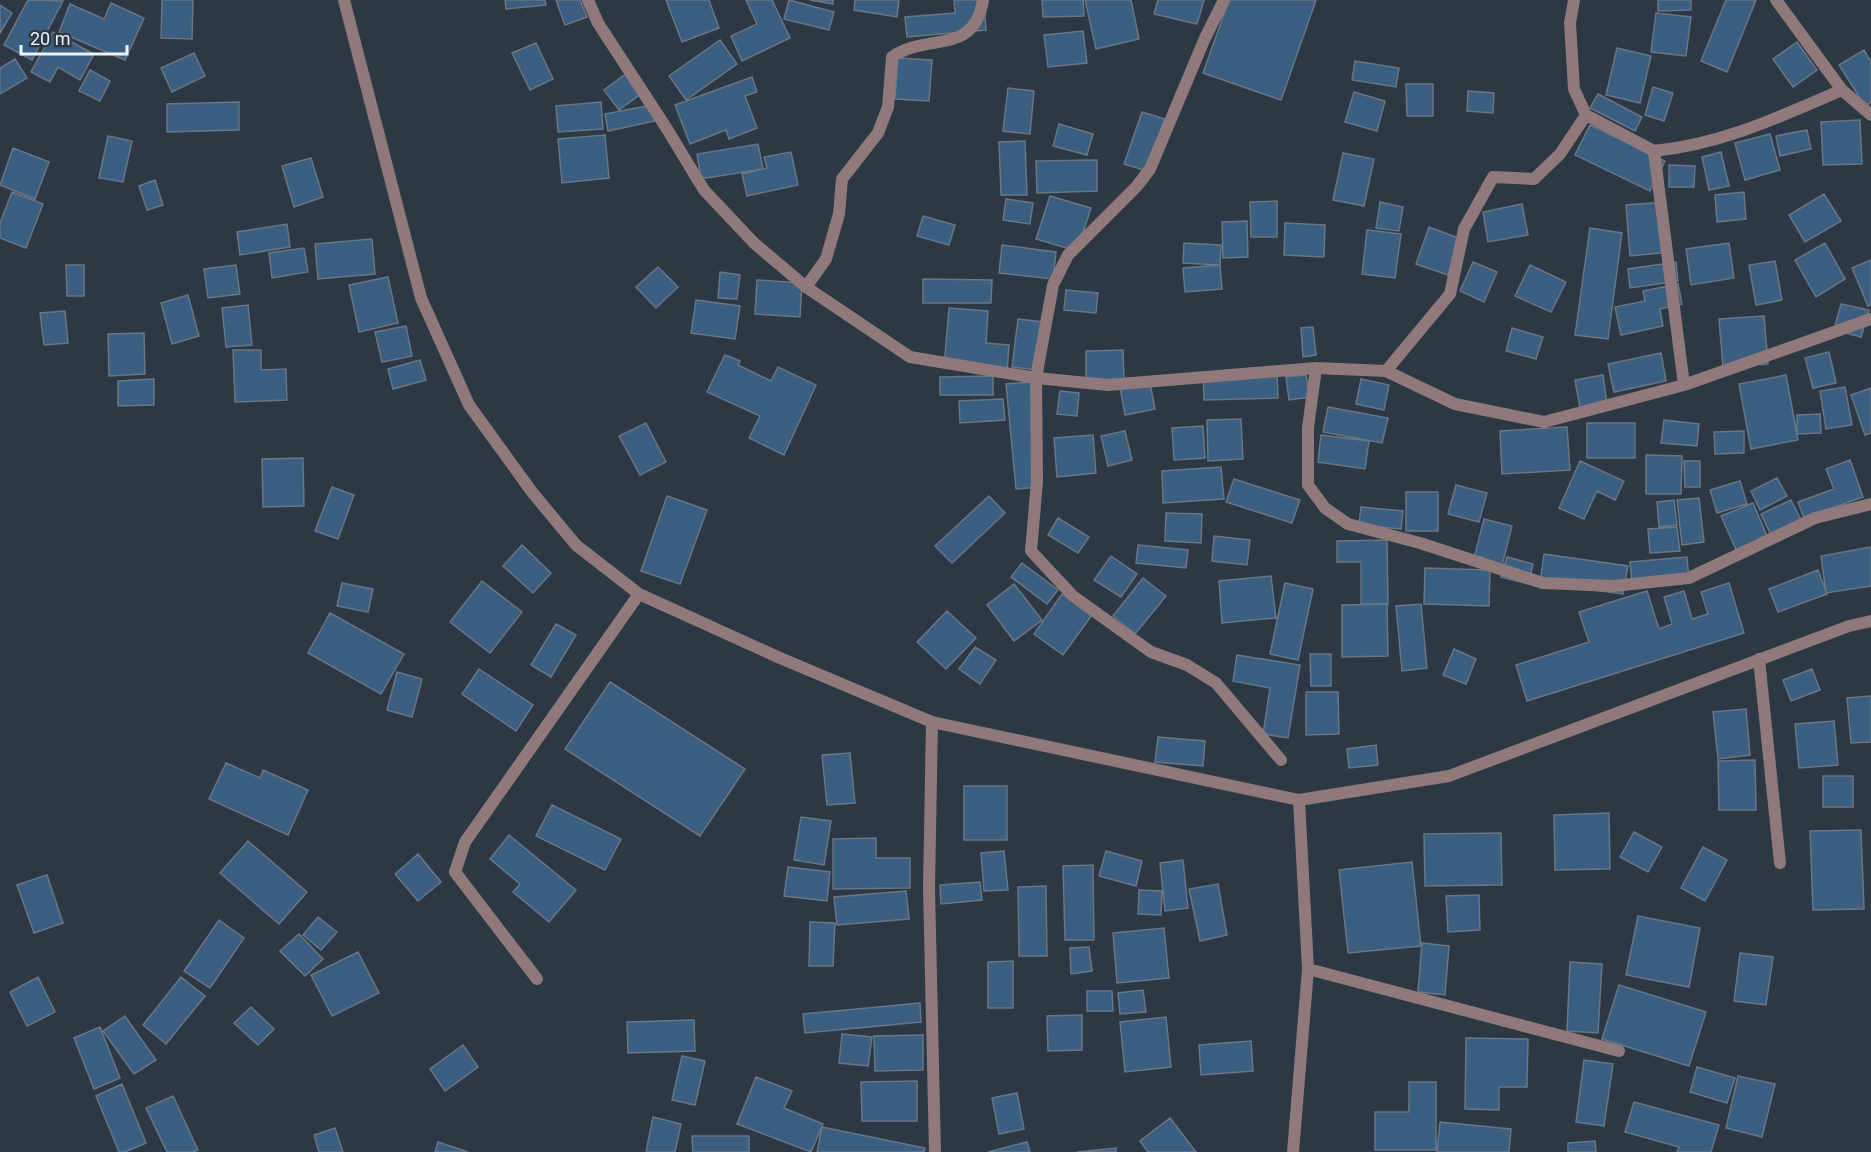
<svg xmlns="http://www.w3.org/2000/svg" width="1871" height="1152" viewBox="0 0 1871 1152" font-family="Roboto,sans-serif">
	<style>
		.building { fill: #3b5f80; stroke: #697784; stroke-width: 1.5 }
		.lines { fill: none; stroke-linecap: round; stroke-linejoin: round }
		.minor { stroke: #90787b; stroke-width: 12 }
		.tertiary { stroke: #90787b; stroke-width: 12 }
	</style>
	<rect width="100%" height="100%" fill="#2c3843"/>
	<!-- building -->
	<path class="building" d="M28,0L63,1L32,60L4,45Z
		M162,0H193L192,39L161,38Z
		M505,0H545L546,5L506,9Z
		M556,0H580L587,17L565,25Z
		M666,0H709L719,28L682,42Z
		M746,0H772L790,38L742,61L731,36L757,24Z
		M789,0L834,12L829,30L784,19Z
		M810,0H833V4Z
		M855,0H899L897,17L854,10Z
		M954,0H984L986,30L907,37L905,17L955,13Z
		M1042,0H1083L1084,16L1043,17Z
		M1085,0H1131L1139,39L1096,49Z
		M1158,0H1204L1197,24L1154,14Z
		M1229,0H1316L1281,100L1203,73Z
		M1658,0H1691V10L1658,11Z
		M1726,0H1756L1727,72L1701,61Z
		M111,3L144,18L125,60L59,32L70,4L104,19Z
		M0,5L12,13L0,33Z
		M1656,13L1691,17L1686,56L1651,52Z
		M1083,31L1087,63L1048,67L1044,35Z
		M53,32L94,54L80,80L58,67L50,82L31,72Z
		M720,40L737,64L686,100L669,76Z
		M1797,42L1817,70L1793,87L1773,59Z
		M536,43L553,79L530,90L512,53Z
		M1617,48L1651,56L1640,103L1606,95Z
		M1864,50L1871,62V102L1865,106L1839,65Z
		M194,53L205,76L172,92L161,68Z
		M898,58L932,60L929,101L895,99Z
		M15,59L27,78L0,94V68Z
		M1355,61L1399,68L1396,87L1352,80Z
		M90,70L110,81L100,101L79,91Z
		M627,73L642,93L619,110L604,90Z
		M752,77L757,92L745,96L757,128L729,139L726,130L690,144L675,105Z
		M1406,84H1433V116H1407Z
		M1653,87L1673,93L1664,121L1645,115Z
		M1008,88L1034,91L1030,134L1003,131Z
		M1468,91L1494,93L1493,113L1467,111Z
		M1354,92L1385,101L1377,131L1345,122Z
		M1598,94L1642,117L1635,131L1590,108Z
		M239,102V130L167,132V104Z
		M601,102L603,129L558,132L556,106Z
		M652,105L655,121L608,131L605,114Z
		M1142,112L1165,119L1147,171L1124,164Z
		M1860,120L1862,164L1823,165L1821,122Z
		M1059,124L1093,134L1087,155L1053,146Z
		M1590,125L1665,161L1650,191L1575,155Z
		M1807,130L1811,149L1780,156L1776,136Z
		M1770,134L1780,170L1745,180L1735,143Z
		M605,135L609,178L562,183L558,139Z
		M108,136L132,141L123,182L99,178Z
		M1025,141L1027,195H1001L999,142Z
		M758,144L763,169L701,179L697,154Z
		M13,148L49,162L35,199L0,185Z
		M791,152L798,185L747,196L742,174L767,168L764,157Z
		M1721,152L1729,186L1709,190L1702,157Z
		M1343,153L1374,159L1364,206L1333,200Z
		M311,158L323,197L294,207L282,166Z
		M1097,160V191L1037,193L1036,161Z
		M1669,165L1695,166L1694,187H1669Z
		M155,180L163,205L147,210L139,186Z
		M12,192L43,204L26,248L0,238V223Z
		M1744,192L1746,219L1717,222L1715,195Z
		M1824,194L1841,221L1805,242L1789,215Z
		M1050,196L1091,208L1077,251L1036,239Z
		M1006,199L1033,203L1030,224L1003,220Z
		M1277,201V237H1251L1250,202Z
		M1380,202L1403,207L1399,231L1376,228Z
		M1665,202L1670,252L1630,256L1626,205Z
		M1522,204L1528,235L1488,242L1483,212Z
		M923,216L955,225L949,245L917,236Z
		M1247,221L1248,257L1223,258L1222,222Z
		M1285,223L1325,225L1324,257L1284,255Z
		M287,224L290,247L240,255L237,232Z
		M1429,227L1461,239L1448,275L1416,264Z
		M1590,228L1622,233L1608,339L1575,335Z
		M1367,230L1401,234L1395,278L1362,274Z
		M372,239L375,274L318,279L315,244Z
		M1184,243L1221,245L1220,265L1183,263Z
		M1729,243L1734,278L1691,285L1686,249Z
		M1825,243L1845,279L1816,297L1795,260Z
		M1002,245L1056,252L1053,279L999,273Z
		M304,248L308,272L272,278L269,253Z
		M1871,260V305L1868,306L1852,268Z
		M1775,261L1782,300L1756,305L1749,265Z
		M1473,262L1497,272L1484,302L1460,291Z
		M1676,262L1678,281L1630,288L1628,269Z
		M66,265H84V296H67Z
		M236,265L240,294L208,298L204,269Z
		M1220,265L1222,289L1185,292L1183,268Z
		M1530,265L1566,282L1551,312L1515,296Z
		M658,267L678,287L656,308L636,287Z
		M720,272L740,275L737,299L718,298Z
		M388,277L398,323L359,332L349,285Z
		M923,279L992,280L991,303H923Z
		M757,280L802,283L800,317L755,314Z
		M1678,284L1682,304L1660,309L1663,326L1621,335L1615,307L1645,301L1643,291Z
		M1066,290L1098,293L1096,313L1064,310Z
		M188,295L199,336L172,344L161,303Z
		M696,300L740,306L735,339L691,333Z
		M1841,304L1869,310L1861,337L1834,330Z
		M248,305L252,345L226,347L222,308Z
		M949,308L988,311L986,343L1009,345L1007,372L944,367Z
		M65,311L68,343L44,345L40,313Z
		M1764,316L1768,364L1723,367L1719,319Z
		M1018,319L1043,322L1036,370L1012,367Z
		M406,326L412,356L382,362L375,332Z
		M1313,327L1316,355L1303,357L1301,328Z
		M1512,328L1543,337L1536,359L1506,351Z
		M144,333L145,374L109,376L108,334Z
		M233,350H261V370L286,369L287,400L235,402Z
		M1123,350L1124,379L1086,380V351Z
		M1829,352L1836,383L1813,388L1805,358Z
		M1661,353L1666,381L1614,392L1608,364Z
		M725,355L740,361L738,365L771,381L778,367L816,385L784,455L749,438L760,416L707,392Z
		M420,360L426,380L393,389L388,369Z
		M1277,372L1278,398L1204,400L1203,374Z
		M1306,375L1310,397L1289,400L1286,377Z
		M1603,375L1607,404L1580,408L1575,380Z
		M1786,375L1798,440L1751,449L1739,384Z
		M993,376V395H940V377Z
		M154,379V405L118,406V381Z
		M1361,379L1389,385L1384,410L1356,404Z
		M1031,382L1041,487L1016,489L1006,384Z
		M1150,383L1155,409L1125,415L1120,388Z
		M1845,387L1852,425L1826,429L1820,391Z
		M1871,388V433L1865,435L1851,395Z
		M1060,391L1079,393L1077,416L1057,414Z
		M1003,399L1005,420L960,423L959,401Z
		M1328,407L1388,418L1382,443L1323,432Z
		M1820,414L1821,433L1797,434V415Z
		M1241,419L1243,459L1208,461L1207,420Z
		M1664,420L1699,424L1697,446L1661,443Z
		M646,423L666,462L640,475L619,436Z
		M1587,423H1635V458H1587Z
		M1203,426L1205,458L1174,460L1172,428Z
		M1567,427L1570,470L1502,474L1500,431Z
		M1125,431L1132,460L1108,466L1101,436Z
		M1744,431V453L1715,454L1714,432Z
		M1093,435L1096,473L1057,477L1054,438Z
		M1321,435L1369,441L1365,469L1318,462Z
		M1646,455L1682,456L1681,494H1646Z
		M303,458L304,506L263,507L262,459Z
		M1850,460L1863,497L1804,518L1798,502L1834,489L1826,469Z
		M1580,461L1624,481L1615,500L1597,491L1584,519L1559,508Z
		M1684,461H1700V487H1685Z
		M1221,467L1224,499L1163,503L1162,471Z
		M1777,478L1787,496L1760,510L1751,491Z
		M1234,479L1300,500L1292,523L1226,502Z
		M1740,481L1747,504L1717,513L1710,490Z
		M1456,485L1487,493L1479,522L1448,514Z
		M332,487L354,495L338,539L315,531Z
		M1406,492H1438V531H1406Z
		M667,496L707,510L680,584L641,571Z
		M989,496L1005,513L952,563L935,546Z
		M1699,498L1704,542L1682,545L1677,500Z
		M1674,500L1677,525L1659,527L1657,502Z
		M1791,500L1801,520L1771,535L1761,514Z
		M1753,503L1769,541L1738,554L1721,516Z
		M1361,507L1403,511L1401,529L1359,525Z
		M1166,513L1202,514L1201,543L1165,541Z
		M1058,518L1089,537L1078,553L1048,535Z
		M1484,519L1512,526L1501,569L1473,562Z
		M1677,527L1680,551L1650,553L1648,529Z
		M1214,536L1250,540L1247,565L1212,561Z
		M1387,540L1388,604H1361V562H1337V541Z
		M522,545L551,573L533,593L503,566Z
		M1138,545L1188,550L1186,568L1136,563Z
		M1871,547V586L1826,593L1821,556Z
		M1544,554L1628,566L1623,594L1540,583Z
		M1111,556L1137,574L1121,597L1094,580Z
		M1507,557L1533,564L1528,584L1501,577Z
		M1687,557L1689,580L1632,584L1630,562Z
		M1022,563L1058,590L1047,604L1011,577Z
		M1425,568L1490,570L1489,606L1424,604Z
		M1818,570L1827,594L1778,612L1769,589Z
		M1271,576L1276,618L1222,623L1219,581Z
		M1143,578L1166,596L1135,634L1113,616Z
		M482,581L522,612L490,653L450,622Z
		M342,583L373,589L368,612L337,606Z
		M1285,583L1313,589L1298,660L1270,654Z
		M1729,583L1744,633L1527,701L1516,665L1589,642L1579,612L1647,591L1659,629L1672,624L1664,597L1684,591L1692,619L1708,614L1701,592Z
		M1014,584L1042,620L1014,641L987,605Z
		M1062,594L1092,615L1063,655L1034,634Z
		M1387,604L1388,656L1342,657V605Z
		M1421,604L1427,668L1402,671L1396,606Z
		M947,611L976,638L946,669L917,642Z
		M330,613L404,654L381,694L308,653Z
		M556,624L576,635L551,677L531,665Z
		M975,647L996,660L980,684L959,669Z
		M1454,649L1476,659L1466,684L1443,675Z
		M1310,654H1331V686H1311Z
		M1237,655L1300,665L1288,738L1263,734L1270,688L1233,681Z
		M479,669L533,705L516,731L462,694Z
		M1812,669L1820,690L1791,701L1783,680Z
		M397,672L422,679L412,717L387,710Z
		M610,682L745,769L700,836L565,749Z
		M1306,692H1338L1339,734L1306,735Z
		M1871,696V742L1851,743L1847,698Z
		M1746,709L1750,755L1718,759L1713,712Z
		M1834,721L1838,765L1799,768L1795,724Z
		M1158,737L1205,741L1203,766L1155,762Z
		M1376,745L1378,765L1349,768L1347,749Z
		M850,753L855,803L827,805L822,755Z
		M1755,760L1756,810H1719L1718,761Z
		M226,763L260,778L263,770L308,790L288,835L209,799Z
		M1823,776H1853V807H1823Z
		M964,786H1007V840H964Z
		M552,805L621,839L605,870L536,836Z
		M1609,813L1610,869L1555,870L1554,815Z
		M801,817L831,821L824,865L794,860Z
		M1861,830L1864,909L1813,910L1810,831Z
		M1634,832L1662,847L1648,872L1620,857Z
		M1501,833L1502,885L1425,886L1424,834Z
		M509,835L576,890L549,922L513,892L520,884L490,859Z
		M876,838V858H910V888L833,889V839Z
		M248,841L307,892L279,924L220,873Z
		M1703,847L1727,860L1705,901L1681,888Z
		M1004,851L1008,890L984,891L981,853Z
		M1106,851L1142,861L1136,886L1099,876Z
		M418,854L441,882L418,901L395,874Z
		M1183,860L1188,908L1165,911L1160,863Z
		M1412,862L1421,946L1348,953L1339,870Z
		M1093,865L1094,940H1065L1063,866Z
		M788,867L830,872L827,901L784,896Z
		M47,875L63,923L34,933L17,885Z
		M980,882L982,900L941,904L940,885Z
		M1218,884L1227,935L1200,941L1189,889Z
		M1046,886L1047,956H1019L1018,887Z
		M1139,890L1162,891L1161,915L1138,914Z
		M906,891L909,919L837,925L834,897Z
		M1479,895L1480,930L1448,932L1446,896Z
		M1638,916L1700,928L1689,987L1626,975Z
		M318,917L337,932L321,950L303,935Z
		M219,920L244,938L210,988L184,971Z
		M810,922L835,923L833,966H809Z
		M1164,928L1169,978L1117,983L1113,933Z
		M299,934L323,959L305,976L280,951Z
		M1422,943L1449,946L1445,995L1418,992Z
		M1089,947L1092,971L1071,974L1070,948Z
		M358,952L379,993L332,1016L311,975Z
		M1740,953L1773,957L1766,1005L1734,1001Z
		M1013,961V1008H988V962Z
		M1570,962L1602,964L1598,1033L1567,1031Z
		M38,977L55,1012L27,1026L10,992Z
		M181,977L205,996L166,1044L143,1025Z
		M1619,985L1706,1012L1689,1066L1602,1039Z
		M1143,990L1146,1012L1120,1014L1118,993Z
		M1087,991H1112L1113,1011H1087Z
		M920,1003L921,1022L805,1033L803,1014Z
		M251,1007L274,1029L258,1045L234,1023Z
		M1082,1015V1050L1048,1051L1047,1016Z
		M125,1016L156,1060L134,1074L103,1031Z
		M1166,1017L1171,1067L1125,1072L1120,1022Z
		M694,1020L695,1051L628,1053L627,1022Z
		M100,1027L120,1078L94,1089L74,1038Z
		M842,1034L872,1037L868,1066L839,1063Z
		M923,1035V1070L875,1071L874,1036Z
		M1466,1038L1528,1039L1527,1087H1499V1110L1465,1109Z
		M1251,1041L1253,1071L1201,1075L1199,1045Z
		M463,1045L478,1067L445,1091L430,1069Z
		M682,1056L705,1061L695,1105L672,1100Z
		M1584,1060L1613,1064L1604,1126L1576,1122Z
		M1697,1067L1735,1078L1727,1103L1690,1092Z
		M1738,1076L1775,1084L1762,1137L1726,1128Z
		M756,1077L792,1091L784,1108L823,1124L811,1152L737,1124Z
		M917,1081V1121H862L861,1082Z
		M1409,1082H1436V1150H1375V1112H1409Z
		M122,1084L146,1143L125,1152H119L96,1096Z
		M1017,1093L1024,1129L999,1134L992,1098Z
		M173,1096L198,1150L193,1152H167L146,1108Z
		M1634,1102L1719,1125L1711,1152H1677L1679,1147L1625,1132Z
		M653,1117L681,1124L675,1152H646Z
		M1170,1118L1196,1152H1148L1140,1141Z
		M1440,1122L1511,1129L1509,1152H1437Z
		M822,1127L925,1148L924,1152H817Z
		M335,1128L343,1152H319L314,1135Z
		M692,1136H749V1152H693Z
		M1595,1141L1596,1152H1568V1143Z
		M438,1142L468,1152H435Z
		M1027,1142L1030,1152H988Z
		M1116,1148V1152H1077Z"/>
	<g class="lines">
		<!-- minor -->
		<path class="minor" d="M588,0L598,23L667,129L704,190L754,243L806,287L910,357L1036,378L1037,482L1031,551L1073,596L1151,652L1187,665L1216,683L1281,760
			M1224,0L1205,38L1150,169L1137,186L1068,255L1053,285L1036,378L1108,385L1316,368L1386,371L1450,294L1464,229L1493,177L1534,179L1560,154L1586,115L1574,89L1570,23L1574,0
			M1776,0L1842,90L1871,115
			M1586,115L1654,151L1684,385
			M1654,151C1723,144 1779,117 1842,90
			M806,287L826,259L839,214L842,179L878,133L888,107L892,57C926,32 974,57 983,0
			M1316,368L1308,428V485L1325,508L1348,524L1420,543L1543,583L1613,586L1689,578L1815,518L1871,504
			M1386,371L1455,404L1544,422L1684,385L1871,319
			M1759,659L1780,863
			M932,722L929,888L935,1152
			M1308,969L1619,1051
			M537,979L455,872L465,842L639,594
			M1293,1152L1308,969L1299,800"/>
		<!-- tertiary -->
		<path class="tertiary" d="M344,0L421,298L469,405L532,492L576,545L639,594L780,658L932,722L1299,800L1449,776L1849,626L1871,621"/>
	</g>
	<!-- scale -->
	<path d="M21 45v9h106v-9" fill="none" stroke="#eaf2fa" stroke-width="3"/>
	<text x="30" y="45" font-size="18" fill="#eaf2fa" stroke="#2c3843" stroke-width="4.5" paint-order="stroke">20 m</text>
</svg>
